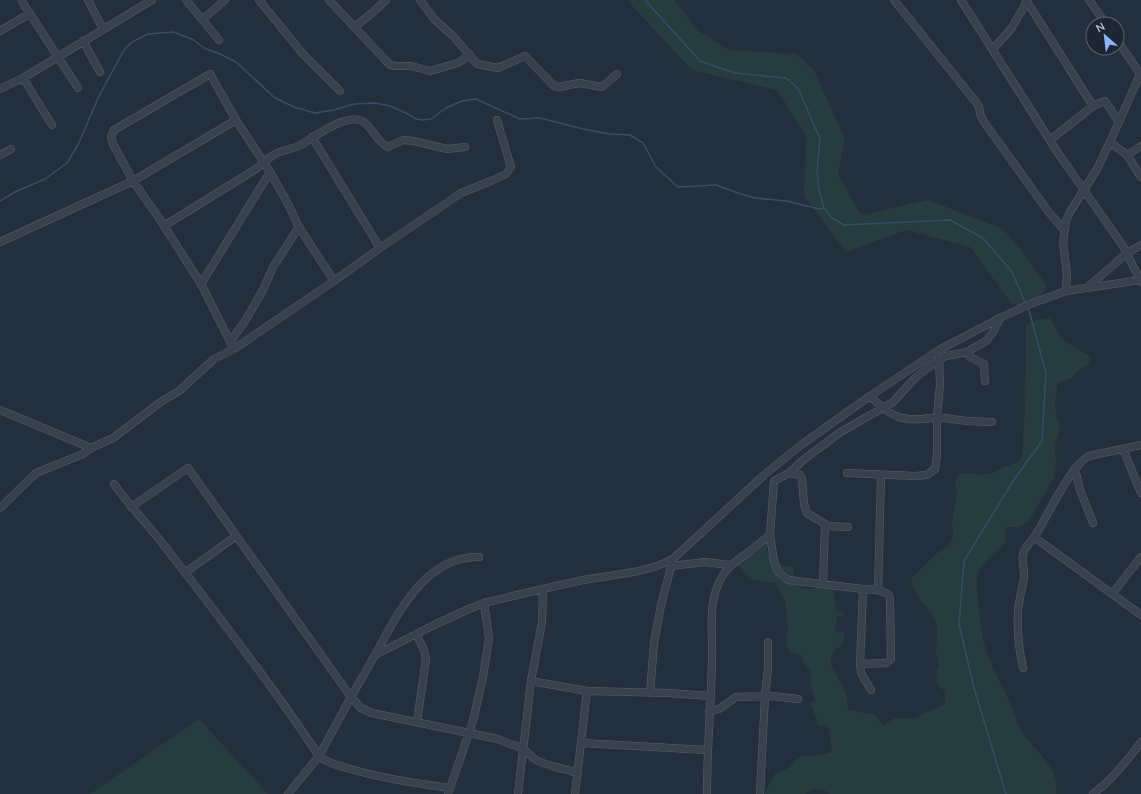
<svg xmlns="http://www.w3.org/2000/svg" width="1141" height="794" viewBox="0 0 1141 794" font-family="'Nunito Sans',sans-serif">
	<style>
		.green { fill: #263c3f }
		.lines { fill: none; stroke-linecap: round; stroke-linejoin: round }
		.stream { stroke: #394c67; stroke-width: 1.5 }
		.minor-casing { stroke: #565f6c; stroke-width: 8 }
		.minor { stroke: #38414e; stroke-width: 7 }
	</style>
	<rect width="100%" height="100%" fill="#242f3e"/>
	<!-- green -->
	<path class="green" d="M628,0H674L699,31L729,50L797,54L814,71L845,138L838,174L861,215L928,200L1003,229L1023,252L1047,286L1042,295L1031,301L1018,305L1011,303L970,247L906,230L846,252L804,196L806,136L777,90L692,70L634,8Z
		M1050,318L1061,338L1078,350L1088,354L1090,360L1088,365L1079,370L1071,378L1058,383L1055,401L1056,415L1060,428L1055,447L1056,463L1054,478L1029,521L1020,527H1008L1005,530V542C996,553 983,560 978,574C975,581 978,591 978,598C980,618 981,639 989,658C994,671 1001,683 1007,696C1012,707 1015,719 1021,730C1034,752 1060,765 1056,794H829L824,790L813,789L805,794H764L775,774L787,769L797,759L803,756L823,755L832,752L829,729L825,725H818L811,703L815,700L811,685V672L804,663L801,655L790,652L786,645L788,626L785,601L775,583L753,580L737,565L756,552L767,541V553L777,564L793,567L795,581L804,588L811,589L822,587L834,589L836,611L844,612V616H837L835,632L845,633C844,637 844,642 841,645C836,650 832,651 831,660C831,668 836,673 839,680C845,689 848,700 848,710C857,710 865,714 874,714L883,725L895,718H917L923,713L943,706L945,700V692L937,683L936,674L939,665L936,653L937,626L932,614L920,600L914,589L911,579L935,555L941,550L947,547L952,540L953,536L952,521L957,494L955,482L958,474L969,473L980,475L992,473L1001,468L1019,462L1022,456L1025,406L1024,391L1026,373V325L1036,320Z
		M199,719L268,794H90Z"/>
	<g class="lines">
		<!-- stream -->
		<path class="stream" d="M645,0L700,61L735,73L786,78L798,88L820,139L817,171L819,190L824,208L832,218L844,225L950,220L983,238L1012,272L1025,302
			M0,201L15,192L45,179L67,163L78,145L99,96L124,50L132,42L148,34L173,32L192,39L204,48L220,54L236,62L275,98L294,107L315,113L334,110L354,104L375,103L390,106L406,113L416,119L422,120L431,119L446,108L462,101L476,99L520,119L540,118L583,129L609,134L630,135L643,143L656,167L678,187L716,185L741,194L755,198L787,201L819,209L824,208
			M1006,794L974,688L959,624L964,561L1013,481L1042,441L1046,373L1030,314L1028,308"/>
		<!-- minor casing -->
		<g class="minor-casing">
			<path id="minor" d="M21,0L78,88
				M88,0L103,29
				M186,0L219,40
				M259,0L303,54L340,91
				M329,0L390,65L395,66H411L430,71L458,63L470,55
				M420,0L434,19L453,36L477,64L498,68L525,56L554,86L559,87L579,83L602,87L617,74
				M894,0L979,106L980,114L984,122L1047,210L1064,230
				M961,0L1058,153L1123,246L1141,282
				M1026,0L1093,106L1105,101L1119,122
				M1089,0L1106,24
				M203,19L225,0
				M354,27L371,14L386,0
				M0,31L29,14
				M1117,40L1140,74
				M83,41L100,72
				M993,49L1011,29L1028,0
				M23,78L52,125
				M0,89L23,78L152,0
				M312,137L380,248
				M1050,140L1093,106
				M1110,142L1127,155L1141,177
				M0,155L11,149
				M1127,155L1141,146
				M164,226L256,169C262,164 268,158 275,154C283,150 293,149 301,145C314,137 346,113 362,121C373,127 376,142 388,147L403,140L414,141L447,149L465,147
				M0,242L133,181L236,120
				M334,281L380,248L461,193L491,181L506,174L511,167L497,120
				M201,284L270,172L236,120L210,74L114,130L111,137L113,144L133,181L161,221L201,284L234,349
				M1088,287L1127,253L1141,245
				M1066,291L1067,274L1063,243L1066,221L1070,212L1097,169L1110,142L1141,72
				M230,342L245,321L263,290L273,267L299,227L287,202L270,172
				M967,352L970,357L984,364L985,381
				M870,396C893,419 904,423 937,417L940,385L939,358
				M0,410L91,448
				M1123,449L1141,493
				M1075,469L1080,490L1093,523
				M789,473L800,475L802,478L804,504L807,513L828,526L848,527
				M847,473L915,476L927,475L935,469L937,454V417L967,421L992,422
				M114,484C130,507 150,526 166,548C219,616 271,684 319,756C327,763 337,765 347,768C380,778 415,783 449,788
				M131,507L188,468L351,697L361,708L372,713L498,739C506,743 514,745 522,748C526,750 532,758 538,761C550,767 564,768 577,773
				M0,508L36,473L83,454L91,448L113,438L162,401L179,391L214,359L234,349L334,281L299,227
				M770,535L774,561L778,572L788,580L863,589L878,590L888,594L890,598L891,659L887,663L860,664L863,589
				M1034,537L1141,615
				M671,566L705,562L730,565
				M186,572L236,536
				M823,584L825,524
				M878,590L881,475
				M1112,594L1141,557
				M416,634L424,650L426,659L417,722
				M375,655C398,614 424,556 479,557
				M860,664L861,673L871,690
				M1023,668C1019,650 1017,630 1018,611C1019,600 1022,589 1024,578C1025,570 1021,561 1023,554C1025,546 1031,542 1035,536C1048,516 1069,467 1089,456L1141,445
				M531,681L587,691L669,693L710,696
				M650,693L654,643L661,605L673,559
				M709,712L719,709L736,697L772,696L798,699
				M582,743L707,750
				M288,794L319,756L351,697L375,655L436,624L469,609L484,603C517,595 550,587 583,580C614,574 644,574 673,559L764,475L801,445L870,396L939,350L1000,318L1030,304L1066,291L1141,280
				M448,794L473,721L483,677L489,638L484,603
				M518,794L531,681L542,622L543,589
				M575,794L587,691
				M707,794C707,749 711,705 712,660C713,633 707,601 722,577C728,566 737,561 746,554C754,548 762,541 770,535L774,481L789,473L802,461L839,433L893,402L914,379L926,369L946,356L967,352L986,341L992,334L1000,318
				M760,794L765,696L768,668V642
				M1093,794C1112,780 1127,761 1141,742"/>
		</g>
		<!-- minor -->
		<use href="#minor" class="minor"/>
	</g>
	<!-- north arrow -->
	<g transform="translate(1105 36) rotate(332)"><circle r="19" fill="#1d2633" stroke="#59626f"/>
	<path d="M0-3L7 15L0 10L-7 15Z" fill="#8ab4f8"/>
	<text y="-6" font-size="11" font-weight="bold" text-anchor="middle" fill="#b4bcc9">N</text>
	</g>
</svg>
